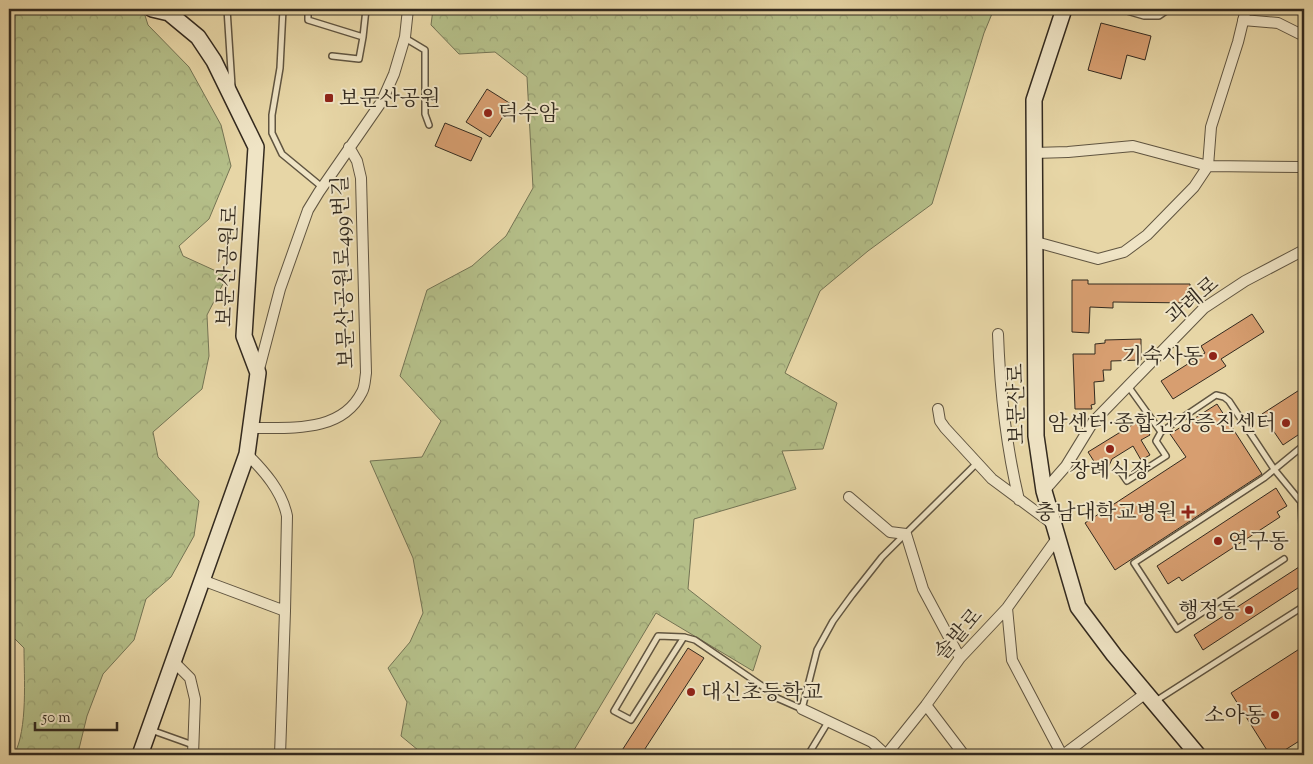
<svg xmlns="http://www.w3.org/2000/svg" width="1313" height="764" viewBox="0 0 1313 764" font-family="'Sorts Mill Goudy','Noto Serif KR',serif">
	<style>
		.forest { fill: url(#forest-crowns); stroke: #747454 }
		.building { fill: #d79e70; stroke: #332a1f }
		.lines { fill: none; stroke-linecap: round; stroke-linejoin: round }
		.service-casing { stroke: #605541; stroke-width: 8 }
		.minor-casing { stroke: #605541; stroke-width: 12 }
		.secondary-casing { stroke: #332a1f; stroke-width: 18 }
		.service { stroke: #efe4c5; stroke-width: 5 }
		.minor { stroke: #efe4c5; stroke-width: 10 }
		.secondary { stroke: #efe4c5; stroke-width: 15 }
		.poi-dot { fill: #8f2418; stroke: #efe4c5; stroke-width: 2 }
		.labels { text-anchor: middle; stroke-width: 4; stroke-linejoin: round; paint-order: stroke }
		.poi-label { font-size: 21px; fill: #332a1f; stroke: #efe4c5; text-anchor: end }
		.street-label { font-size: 21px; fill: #332a1f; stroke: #efe4c5 }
	</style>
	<defs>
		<pattern id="forest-crowns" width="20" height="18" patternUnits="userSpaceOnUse" patternTransform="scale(1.25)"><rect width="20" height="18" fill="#b4be88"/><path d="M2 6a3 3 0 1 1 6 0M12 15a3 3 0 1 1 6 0" fill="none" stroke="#9ba375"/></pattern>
	</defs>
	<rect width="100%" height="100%" fill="#e7d6a6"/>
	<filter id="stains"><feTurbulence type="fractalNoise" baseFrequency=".004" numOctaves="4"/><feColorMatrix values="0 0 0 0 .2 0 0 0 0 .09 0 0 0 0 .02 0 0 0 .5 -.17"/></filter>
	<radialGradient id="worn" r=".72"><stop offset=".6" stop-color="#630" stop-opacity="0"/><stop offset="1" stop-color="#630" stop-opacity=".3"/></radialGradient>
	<!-- forest -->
	<path class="forest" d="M9,9H143L148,25L189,67L221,125L231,166L209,219L179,246L183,256L227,276L207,315L209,356L202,389L153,432L158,457L199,501L194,536L171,577L146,599L134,640L103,674L87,716L78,753L76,755H14C28,729 24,677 24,648L9,633Z
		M433,9H994L984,33L932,204L868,251L820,291L785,373L837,403L823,449L782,451L796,489L694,519L688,589L761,646L753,671L656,613L571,755H424L401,736L407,702L388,668L410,642L423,613L413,558L370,461L422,457L441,421L400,376L427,290L472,266L506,236L533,188L527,77L495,52L459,54L431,25Z"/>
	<!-- building -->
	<path class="building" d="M1101,23L1151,36L1145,60L1127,55L1121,79L1088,70Z
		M487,89L511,104L490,137L466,122Z
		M445,123L482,138L471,161L435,146Z
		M1072,280H1088V284H1190V303L1113,302V308L1090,307L1089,333L1072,332Z
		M1252,314L1264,332L1221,359L1226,366L1173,399L1161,381L1205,353L1201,346Z
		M1141,339V360L1111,361V370H1103L1104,381L1094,382L1095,404L1091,405L1092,409H1075L1073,354H1095V344L1105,343V340Z
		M1304,387V431L1283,445L1262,414Z
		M1217,404L1262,474L1115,570L1085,523L1186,457L1170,434Z
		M1140,420L1150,435L1141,440L1150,455L1141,460L1133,446L1112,459L1104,477L1088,452Z
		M1276,488L1287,506L1277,512L1280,517L1182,581L1179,577L1168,584L1157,566Z
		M1299,567L1304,575V584L1203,650L1194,635Z
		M1304,646V738L1277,755H1270L1231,693Z
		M688,648L704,658L641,755H619Z"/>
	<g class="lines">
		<!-- service casing -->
		<g class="service-casing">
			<path id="service" d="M227,9L232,86
				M283,9L280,68L272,115V133L282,154L322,187
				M308,9V20L363,37L366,9
				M1120,9L1144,16H1159L1169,9
				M405,38L425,50V114L429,125
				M332,56L359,59L363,37
				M1128,386L1161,432L1216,395L1224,397L1229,401L1274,469L1301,502L1302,524L1304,526
				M1118,468L1127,481L1166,456L1156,441L1161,432
				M1284,559L1177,629L1134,563L1264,478L1304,445
				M684,637L658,636L614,711L631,720L684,637L695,640L765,688L777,698L802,709L817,650L833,621L852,595L882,557L977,463
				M1154,702L1304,606
				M151,730L193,745
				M808,755L828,722"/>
		</g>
		<!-- minor casing -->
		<g class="minor-casing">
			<path id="minor" d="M1243,20L1278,23L1304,36
				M1034,153L1068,152L1133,146L1208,166L1300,167L1304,165
				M1036,242L1098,259L1124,252L1147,235L1194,187L1208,166L1211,127L1238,42L1246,9
				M998,334C1000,390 1006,446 1019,500
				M258,373L280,289L308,210L319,192L382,101L394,74L405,37L408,9
				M938,409L940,421L945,428L992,479L1054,525
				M250,428C289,427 341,434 362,392C365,387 365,379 366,373L361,178L357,161L349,147
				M247,454C264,471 282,491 287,516L285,611
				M1044,491L1066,466L1093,422L1204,308L1245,281L1304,250
				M849,497L890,532L906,534L923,589L960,658
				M202,580L285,611L280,755
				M1007,608L1012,660L1062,755
				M174,662L190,678L195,699L193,755
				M926,705L964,755
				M802,709L872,742L886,755
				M886,755L926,705L960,658L1007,608L1058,537
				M1063,755L1146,693"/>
		</g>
		<!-- secondary casing -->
		<g class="secondary-casing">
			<path id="secondary" d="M1064,9L1034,100L1036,436L1044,491L1078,607L1114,655L1198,755
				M140,755L247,454L258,373L244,336L256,147L214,61L198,37L169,13L152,9"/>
		</g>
		<!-- service -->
		<use href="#service" class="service"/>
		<!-- minor -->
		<use href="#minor" class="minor"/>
		<!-- secondary -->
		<use href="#secondary" class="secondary"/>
	</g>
	<!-- markers -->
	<g class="poi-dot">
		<rect x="324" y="93" width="10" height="10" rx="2.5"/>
		<circle cx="488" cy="113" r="5"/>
		<circle cx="1213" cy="356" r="5"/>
		<circle cx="1286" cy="423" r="5"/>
		<circle cx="1110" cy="449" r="5"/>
		<path d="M1185.5 504.5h5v5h5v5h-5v5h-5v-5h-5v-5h5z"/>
		<circle cx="1218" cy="541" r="5"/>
		<circle cx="1249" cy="610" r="5"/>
		<circle cx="691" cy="692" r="5"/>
		<circle cx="1275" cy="715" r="5"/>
	</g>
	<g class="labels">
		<!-- poi labels -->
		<g class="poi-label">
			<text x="339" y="105" text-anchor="start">보문산공원</text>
			<text x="498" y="120" text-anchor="start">덕수암</text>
			<text x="1203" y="363">기숙사동</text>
			<text x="1276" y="430">암센터·종합건강증진센터</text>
			<text x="1110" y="477" text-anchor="middle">장례식장</text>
			<text x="1177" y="519">충남대학교병원</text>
			<text x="1228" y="548" text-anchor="start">연구동</text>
			<text x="1239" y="617">행정동</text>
			<text x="701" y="699" text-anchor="start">대신초등학교</text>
			<text x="1265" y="722">소아동</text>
		</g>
		<!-- street labels -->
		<g class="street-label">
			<text transform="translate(227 266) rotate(-87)" y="7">보문산공원로</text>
			<text transform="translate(343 272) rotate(-92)" y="7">보문산공원로499번길</text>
			<text transform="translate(1192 300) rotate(-40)" y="7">과례로</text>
			<text transform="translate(1016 404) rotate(-91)" y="7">보문산로</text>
			<text transform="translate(958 634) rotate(-49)" y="7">솔밭로</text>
		</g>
	</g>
	<!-- margin -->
	<rect width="1313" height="764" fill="none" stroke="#e7d6a6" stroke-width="30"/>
	<rect x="10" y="10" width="1293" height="744" fill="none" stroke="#332a1f" stroke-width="2.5"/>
	<rect x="15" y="15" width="1283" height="734" fill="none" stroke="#332a1f"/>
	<!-- scale -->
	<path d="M35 722v8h82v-8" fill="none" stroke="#332a1f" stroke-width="2.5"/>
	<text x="42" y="722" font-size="15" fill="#332a1f" stroke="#efe4c5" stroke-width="4" paint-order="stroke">50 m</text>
	<rect width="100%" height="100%" filter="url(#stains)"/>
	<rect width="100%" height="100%" fill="url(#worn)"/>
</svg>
